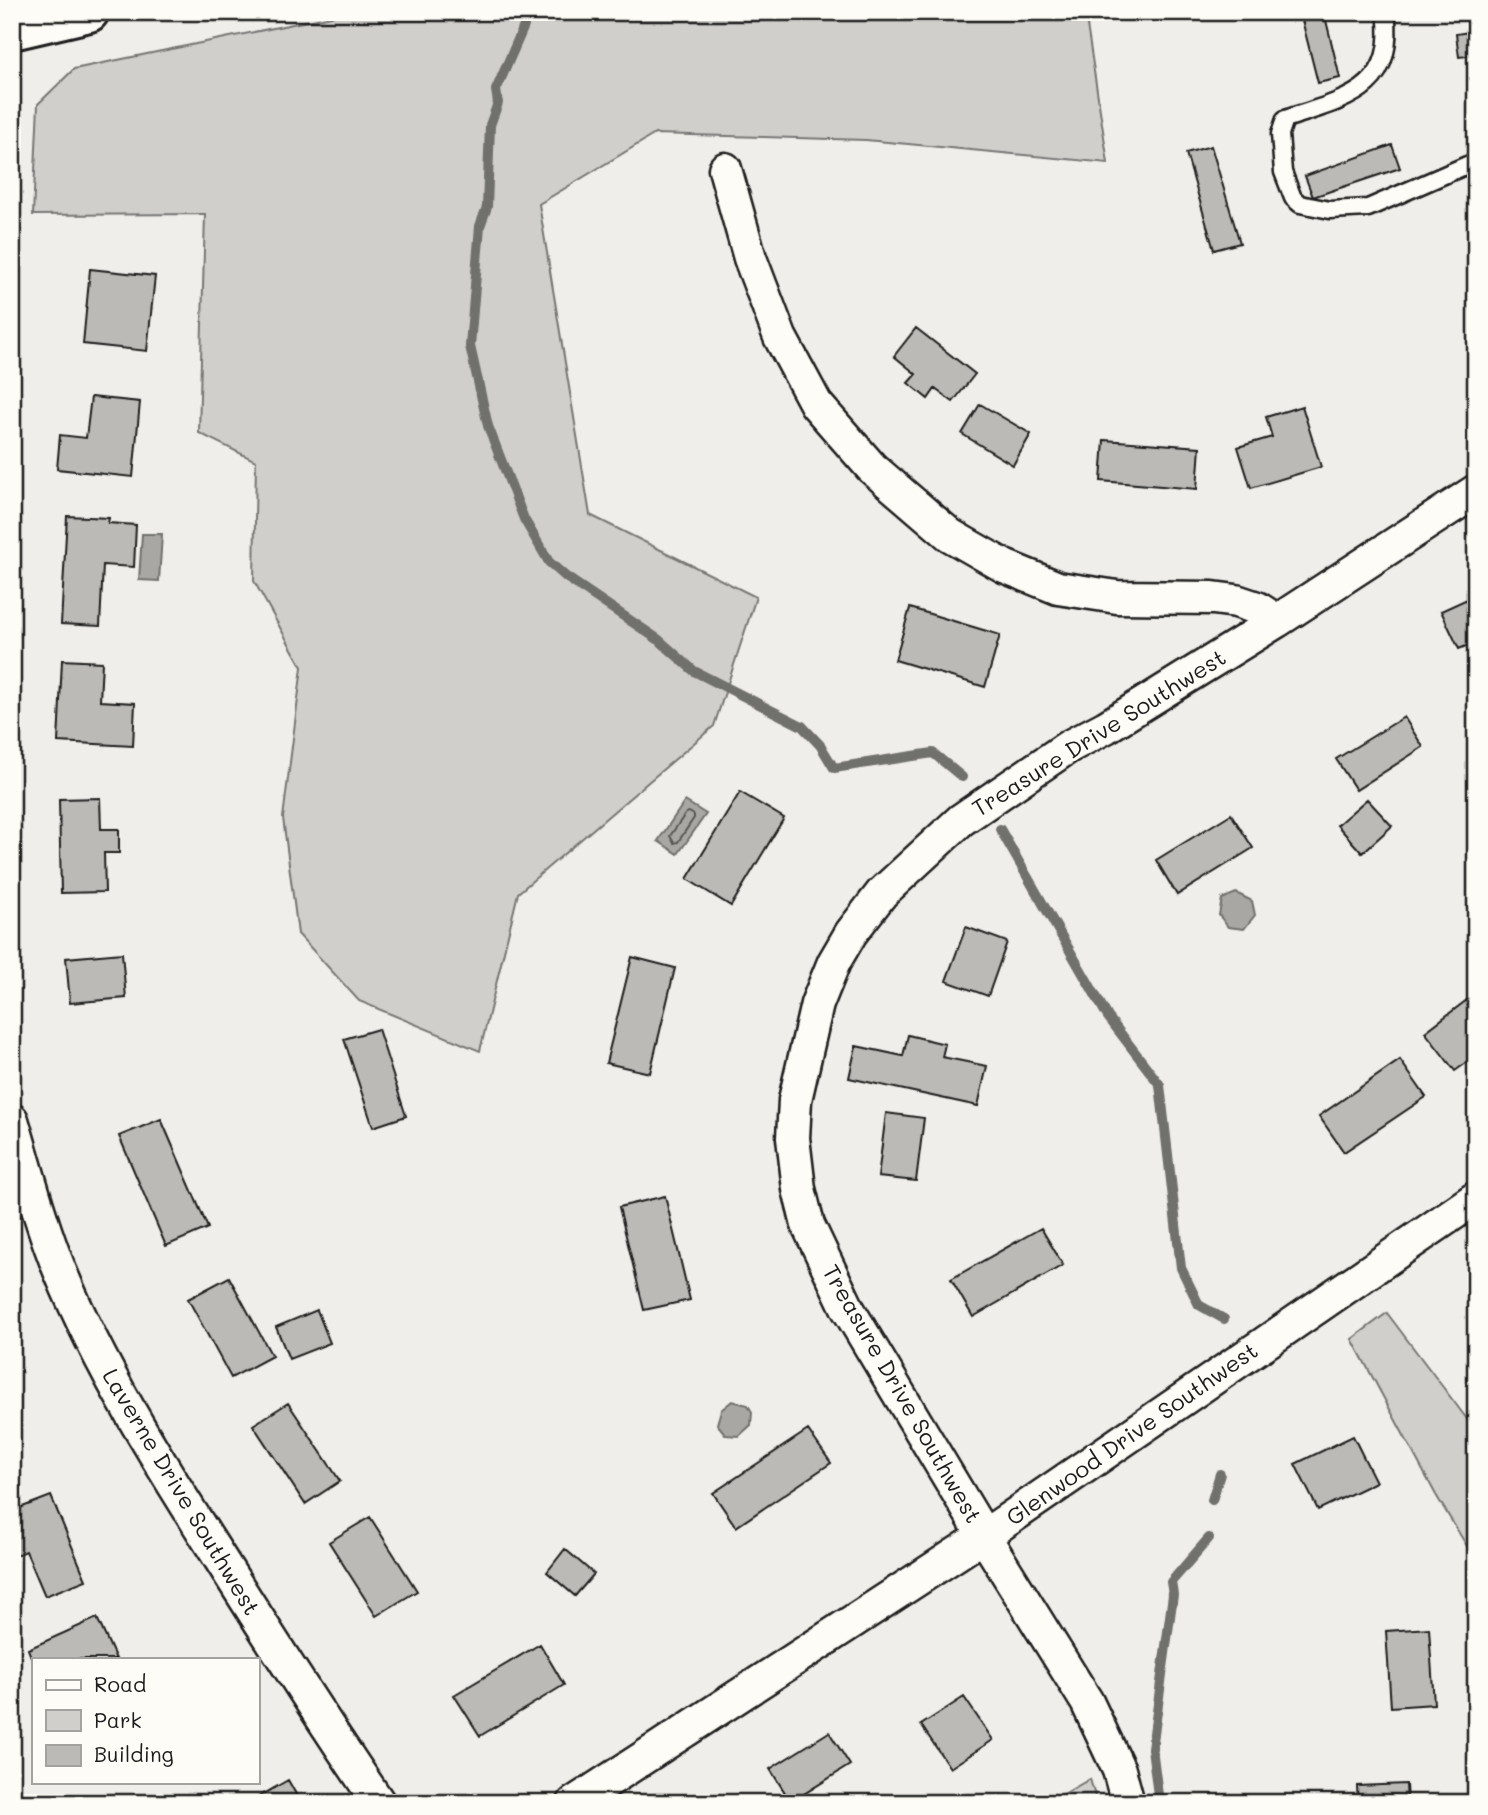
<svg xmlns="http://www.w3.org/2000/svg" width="1488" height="1815" viewBox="0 0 1488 1815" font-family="Mali,sans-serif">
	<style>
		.green { fill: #d0cfcc; stroke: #767674; stroke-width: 2 }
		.water { fill: #a8a7a3; stroke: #706f6d; stroke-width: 2 }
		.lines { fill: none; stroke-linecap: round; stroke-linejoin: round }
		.shore { stroke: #545452; stroke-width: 2 }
		.stream { stroke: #706f6d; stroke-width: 10 }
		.building { fill: #bbbab6; stroke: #1c1c1c; stroke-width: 2 }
		.service-casing { stroke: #1c1c1c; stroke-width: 21 }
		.minor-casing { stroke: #1c1c1c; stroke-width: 37 }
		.trunk-casing { stroke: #1c1c1c; stroke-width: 44 }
		.service { stroke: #fdfcf7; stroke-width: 16 }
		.minor { stroke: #fdfcf7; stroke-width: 32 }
		.trunk { stroke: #fdfcf7; stroke-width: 38 }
		.labels { text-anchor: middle; stroke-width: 6; stroke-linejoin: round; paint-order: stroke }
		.street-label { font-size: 23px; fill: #1c1c1c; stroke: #fdfcf7 }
	</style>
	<rect width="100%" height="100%" fill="#f0eeea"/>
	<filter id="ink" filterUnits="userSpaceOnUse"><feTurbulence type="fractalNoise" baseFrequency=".0143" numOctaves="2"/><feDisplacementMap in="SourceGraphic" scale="14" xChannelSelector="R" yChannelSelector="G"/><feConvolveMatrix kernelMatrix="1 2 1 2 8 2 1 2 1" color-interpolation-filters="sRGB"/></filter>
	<g filter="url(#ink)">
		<!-- green -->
		<path class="green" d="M351,12H1085L1108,163L866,140L655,134L539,204L590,515L756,597L714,726L518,893L480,1051L359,1001L298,934L283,818L302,667L254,581L256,461L199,433L205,214L33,215L38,104L74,69Z
			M1387,1313L1476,1431V1561L1436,1495L1352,1339Z
			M1090,1779L1097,1803H1048Z"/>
		<!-- water -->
		<path class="water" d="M142,534H162L159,581L139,580Z
			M685,801L706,814L678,854L658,841Z
			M1236,893L1252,901L1255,915L1244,929L1228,927L1219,915L1222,899Z
			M732,1401L748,1405L752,1412L751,1425L739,1436L726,1435L717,1424L721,1410Z"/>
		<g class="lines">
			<!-- shore -->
			<path class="shore" d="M689,812L694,815V818L678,842L674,843L670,836L686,813Z"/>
			<!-- stream -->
			<path class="stream" d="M524,26L496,90L498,103L490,125L487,207L480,226L470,346L488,426L524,519L549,562L566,577L659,640L694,671L802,726L820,745L834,768L933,753L962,777
				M1000,829L1108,1017L1160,1085L1181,1268L1199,1305L1224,1319
				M1212,1500L1220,1474
				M1159,1803L1152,1748L1173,1595L1171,1582L1209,1538"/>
		</g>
		<!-- building -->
		<path class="building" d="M1300,12H1324L1340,78L1318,83Z
			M1476,31V55L1459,57L1456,34Z
			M1392,145L1400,168L1313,197L1305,176Z
			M1211,146L1240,243L1214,250L1186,153Z
			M90,269L155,276L147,351L83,344Z
			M916,328L975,374L953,402L935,389L928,399L908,383L916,374L894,356Z
			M91,397L140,402L133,477L57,469L60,435L86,438Z
			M980,404L1031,434L1013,465L962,434Z
			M1302,406L1321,467L1251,488L1238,447L1272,437L1266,417Z
			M1104,440L1200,447L1197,489L1101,481Z
			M67,516L109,518L108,523L136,525L134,567L103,565L100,626L61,624Z
			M1476,595V642L1459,649L1441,611Z
			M910,608L1000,635L985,687L895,660Z
			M62,660L102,662L100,701L135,703L133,746L58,742Z
			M1404,717L1423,747L1356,790L1336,759Z
			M740,792L784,818L731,906L687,879Z
			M100,798L101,829H119V853H104L105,892L61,893L59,799Z
			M1367,799L1392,826L1362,853L1337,825Z
			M1231,814L1253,848L1177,895L1156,860Z
			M966,927L1007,942L988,996L946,981Z
			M122,953L126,998L70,1003L66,958Z
			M632,957L675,968L650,1073L606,1063Z
			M1476,993V1056L1455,1071L1425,1032Z
			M378,1029L406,1116L373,1127L344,1039Z
			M908,1035L945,1044L942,1057L987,1066L978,1106L849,1078L856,1046L903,1056Z
			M1400,1060L1426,1097L1344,1152L1319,1116Z
			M886,1113L924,1118L916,1181L878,1177Z
			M161,1119L208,1228L166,1246L119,1136Z
			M665,1196L690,1300L644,1310L619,1207Z
			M1041,1228L1063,1265L973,1317L951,1279Z
			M229,1277L272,1356L231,1378L188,1299Z
			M317,1310L330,1343L289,1359L276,1327Z
			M288,1403L340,1481L305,1504L253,1425Z
			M808,1430L831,1463L736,1527L713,1493Z
			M1353,1436L1376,1482L1318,1510L1295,1464Z
			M51,1496L86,1580L45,1596L26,1551L12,1557V1511Z
			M370,1517L417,1591L376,1616L329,1542Z
			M565,1549L594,1574L575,1596L547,1572Z
			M97,1618L116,1659H33V1662L28,1649Z
			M1429,1628L1434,1704L1391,1707L1386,1631Z
			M540,1644L564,1685L480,1736L454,1695Z
			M964,1697L993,1740L950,1768L921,1725Z
			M829,1732L850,1765L791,1802L770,1769Z
			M288,1780L301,1803H248Z
			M1406,1784L1407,1803H1358L1357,1786Z"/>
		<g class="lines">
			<!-- service casing -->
			<g class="service-casing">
				<path id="service" d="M1386,12C1397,91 1346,99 1285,119L1280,134L1283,172L1293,198L1300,204L1330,210L1368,208L1467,165L1476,164"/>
			</g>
			<!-- minor casing -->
			<g class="minor-casing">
				<path id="minor" d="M725,169L750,258L780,337L816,404L872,468L950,535L1004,566L1058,588L1117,597L1213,598L1236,601L1257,608L1277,621
					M12,1120C27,1170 40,1222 60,1271C101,1370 157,1459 214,1549C268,1635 322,1720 379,1803
					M574,1803L984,1536L1476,1198
					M1128,1803L1119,1770L1087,1702L984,1536L848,1309L808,1225L799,1189L793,1138L795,1100L817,1004L834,962L851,933L882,893L961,820L1068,747L1106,727L1277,621L1476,491"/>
			</g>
			<!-- trunk casing -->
			<g class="trunk-casing">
				<path id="trunk" d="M12,30L89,12"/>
			</g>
			<!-- service -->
			<use href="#service" class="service"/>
			<!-- minor -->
			<use href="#minor" class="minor"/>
			<!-- trunk -->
			<use href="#trunk" class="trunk"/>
		</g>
	</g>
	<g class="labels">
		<!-- street labels -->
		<g class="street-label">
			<text transform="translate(1099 733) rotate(-32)" y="8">Treasure Drive Southwest</text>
			<text transform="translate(902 1394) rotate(60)" y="8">Treasure Drive Southwest</text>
			<text transform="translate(1132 1434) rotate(-35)" y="8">Glenwood Drive Southwest</text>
			<text transform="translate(181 1492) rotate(59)" y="8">Laverne Drive Southwest</text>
		</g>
	</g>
	<!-- margin -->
	<rect width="1488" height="1815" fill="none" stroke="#fdfcf7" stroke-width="42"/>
	<rect x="21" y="21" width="1446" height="1773" fill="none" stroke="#1c1c1c" stroke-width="2.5" filter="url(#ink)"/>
	<!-- legend -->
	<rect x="32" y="1658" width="228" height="126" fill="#fdfcf7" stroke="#a3a29f" stroke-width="2"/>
	<rect x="46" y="1680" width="35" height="10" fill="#fdfcf7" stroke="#a3a29f" stroke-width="2"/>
	<text x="94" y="1692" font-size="21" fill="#1c1c1c">Road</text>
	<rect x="46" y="1710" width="35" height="21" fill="#d0cfcc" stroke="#a3a29f" stroke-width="2"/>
	<text x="94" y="1728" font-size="21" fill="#1c1c1c">Park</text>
	<rect x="46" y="1745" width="35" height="21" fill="#bbbab6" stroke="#a3a29f" stroke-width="2"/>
	<text x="94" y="1762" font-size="21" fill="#1c1c1c">Building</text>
</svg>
